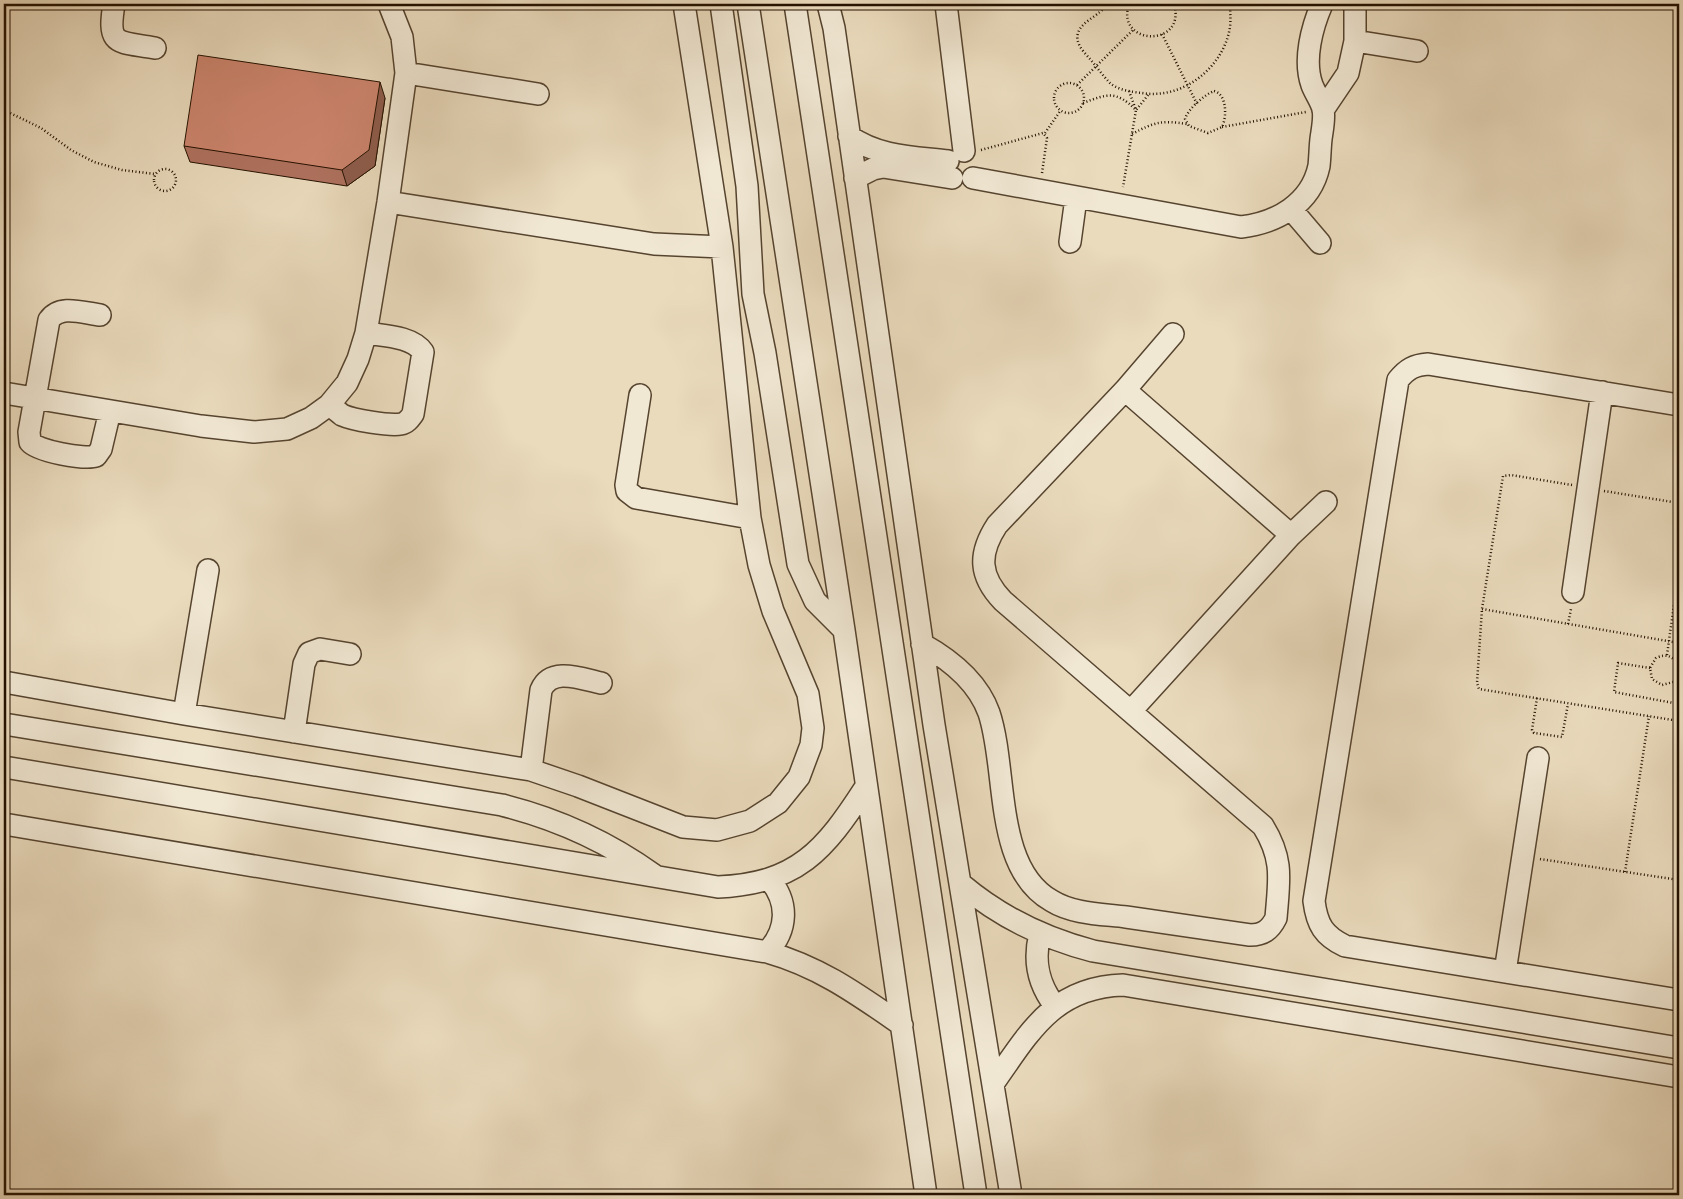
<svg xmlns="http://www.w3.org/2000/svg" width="1683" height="1199" viewBox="0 0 1683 1199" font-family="'IM FELL Great Primer',serif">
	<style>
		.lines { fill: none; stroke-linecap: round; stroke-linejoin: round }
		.minor-casing { stroke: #56442f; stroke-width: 24 }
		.path { stroke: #241100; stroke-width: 2.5; stroke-dasharray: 1 2.5; stroke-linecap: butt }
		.minor { stroke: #f1e8d4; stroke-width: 21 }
		.wall { fill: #af725f; stroke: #241100 }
		.shaded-wall { fill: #8f5d4d; stroke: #241100 }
		.building { fill: #cc856e; stroke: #241100 }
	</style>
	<rect width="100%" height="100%" fill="#eadbbd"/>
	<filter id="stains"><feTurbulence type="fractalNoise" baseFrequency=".004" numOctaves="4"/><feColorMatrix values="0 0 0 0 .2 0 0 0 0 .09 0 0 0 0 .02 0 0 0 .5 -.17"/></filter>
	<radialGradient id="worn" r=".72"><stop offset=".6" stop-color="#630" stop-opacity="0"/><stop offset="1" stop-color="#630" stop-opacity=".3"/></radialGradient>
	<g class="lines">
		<!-- minor casing -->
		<g class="minor-casing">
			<path id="minor" d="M114,4C107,47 117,41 155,48
				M721,4L747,186L753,294L765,353L798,564L815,601L844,630
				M748,4L844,630L926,1195
				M795,4L976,1195
				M828,4L834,28L934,725L1011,1195
				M946,4L964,151
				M1355,41L1417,51
				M406,73L538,94
				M1323,110L1348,73L1355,41V4
				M849,136C878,157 914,157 948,161
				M855,178L873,169L883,167L952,178
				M973,178L1241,227C1276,223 1311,204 1319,166C1320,157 1320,148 1321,139C1322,131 1325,118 1323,109C1321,101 1315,93 1312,85C1303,60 1312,27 1322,4
				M388,202L654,244L722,247
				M1291,209L1320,243
				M1070,242L1076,198
				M100,315C83,313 60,304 49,320L29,432L30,442C37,451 85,460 96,456L101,449L110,411
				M1125,390L1291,535
				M4,393L201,426L254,432L287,429L311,418L329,405L347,383L358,359L366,333L388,202L406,73L402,37L389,4
				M640,395L626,485L627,491L636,498L750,518
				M329,405C334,408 338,412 342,415C353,420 389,426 401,424C407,423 410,418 413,414L423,352C412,336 384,336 366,333
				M1679,405L1428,364C1414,365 1407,369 1398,380L1314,901C1317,925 1324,936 1345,946L1679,1000
				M1573,592L1602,392
				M922,644C949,659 978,682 989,713C1008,770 993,868 1052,901C1073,914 1102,914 1126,917C1167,923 1208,929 1250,935C1263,935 1270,930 1276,918C1279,880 1284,860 1263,826L1003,601C979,576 978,554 997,525L1125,390L1173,334
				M4,682L184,714L531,770L578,786L683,827L717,830L750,821L778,803L799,777L811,745L813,728L808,694L773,611L759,565L750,518L722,247L684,4
				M1131,711L1291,535L1326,502
				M184,714L208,570
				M4,724L502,805C558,819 607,841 654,875
				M294,732L304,664L309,653L320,649L350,654
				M4,767L718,887C797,884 825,850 865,788
				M531,770L541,690C551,666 582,679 601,683
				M4,824L767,952C820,967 857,994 902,1025
				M961,884C1000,917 1043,938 1093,951L1679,1048
				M1040,934C1033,961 1038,984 1055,1006
				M767,952C788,930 789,902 769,879
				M1505,972L1538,758
				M993,1084C1029,1033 1053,987 1123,985L1679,1077"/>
		</g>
		<!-- path -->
		<path class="path" d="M1106,4C1101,16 1082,20 1078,33C1075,44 1084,52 1090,59C1097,67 1103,76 1110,83C1118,90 1132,92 1142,93C1183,100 1224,67 1230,27C1231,19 1230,11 1230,4
			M1129,4C1115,46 1187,48 1174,4
			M1162,34L1197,104
			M1054 98a15 15 0 1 1 30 0a15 15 0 1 1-30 0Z
			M1077,85L1134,29
			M1129,91L1136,110L1149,94
			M1214,91C1227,94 1227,117 1222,127L1208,133L1189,126L1185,119C1188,109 1204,95 1214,91Z
			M1083,103C1107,94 1116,90 1136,110L1123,187
			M4,110L41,128L71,150L94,162L122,170L155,174
			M1222,127L1306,112
			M1045,133L1061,110
			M1132,134C1155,122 1161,120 1187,124
			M981,150L1043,133L1047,138L1042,173
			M154 180a11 11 0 1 1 22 0a11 11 0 1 1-22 0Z
			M1572,485L1511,475L1503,476L1482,609L1477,683L1479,689L1679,721
			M1604,491L1679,503
			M1482,609L1679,643
			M1568,624L1571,609
			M1667,655L1679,568
			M1679,667C1674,656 1666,653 1656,658L1650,668L1652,679L1662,685L1673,682L1679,673
			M1650,668L1618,663L1614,692L1679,704
			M1537,698L1532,730L1534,733L1562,737L1568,704
			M1540,859L1679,880
			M1625,872L1649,716"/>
		<!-- minor -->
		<use href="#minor" class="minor"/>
	</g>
	<!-- wall -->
	<path class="wall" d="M385,98L375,166L347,186L190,162L184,146Z"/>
	<!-- shaded-wall -->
	<path class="shaded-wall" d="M380,82L385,98L375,166L347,186L342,170Z"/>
	<!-- building -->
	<path class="building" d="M198,55L380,82L369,150L342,170L184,146Z"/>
	<!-- margin -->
	<rect width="1683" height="1199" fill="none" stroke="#eadbbd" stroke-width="20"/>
	<rect x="5" y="5" width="1673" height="1189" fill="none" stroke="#241100" stroke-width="2.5"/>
	<rect x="10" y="10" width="1663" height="1179" fill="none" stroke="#241100"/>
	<rect width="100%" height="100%" filter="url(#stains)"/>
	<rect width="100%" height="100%" fill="url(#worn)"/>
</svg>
